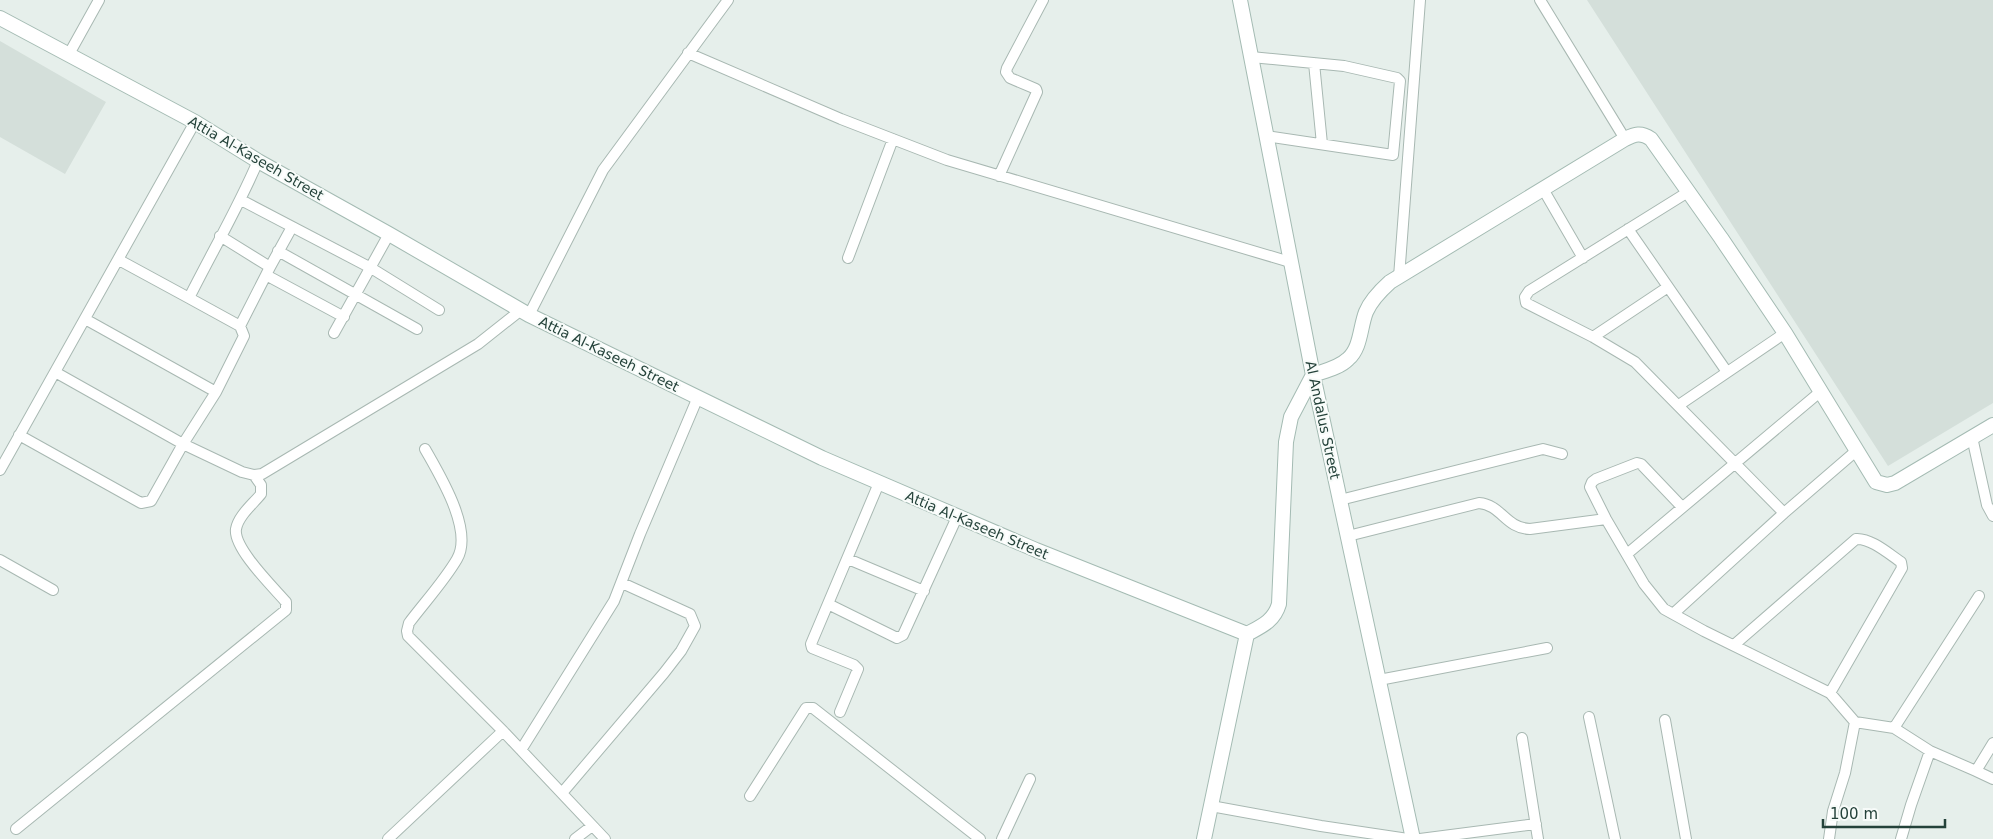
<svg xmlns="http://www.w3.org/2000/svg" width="1993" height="839" viewBox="0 0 1993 839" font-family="'DejaVu Sans',sans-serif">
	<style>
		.built { fill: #d4dfda }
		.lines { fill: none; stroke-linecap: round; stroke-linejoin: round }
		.street-casing { stroke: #a8b8b2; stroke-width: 12 }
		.secondary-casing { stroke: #a4bbb3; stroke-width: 16 }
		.street { stroke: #fff; stroke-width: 10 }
		.secondary { stroke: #fff; stroke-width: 14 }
		.labels { text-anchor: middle; stroke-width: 4; stroke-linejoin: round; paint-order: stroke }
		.street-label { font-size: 14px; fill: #24423a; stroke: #f7fbf9 }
	</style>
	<rect width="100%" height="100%" fill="#e6efeb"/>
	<!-- built -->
	<path class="built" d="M1587,0H1993V403L1888,466Z
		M0,41L106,102L65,174L0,137Z"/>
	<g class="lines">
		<!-- street casing -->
		<g class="street-casing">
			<path id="street" d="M1540,0L1625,139
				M688,53L841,119L947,160L1290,262
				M69,54L99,0
				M1251,57L1344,66L1397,78L1400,81L1393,155L1266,136
				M1314,63L1322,144
				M999,176L1037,92L1036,89L1010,78L1006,72L1007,68L1043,0
				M1543,189L1583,258
				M1688,192L1529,291L1525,297L1526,303L1593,337L1635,362L1784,513
				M241,200L371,268L439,310
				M1628,229L1727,372
				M220,236L270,267L266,275L344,317
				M278,251L417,329
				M848,258L893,139
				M119,260L189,298C212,252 238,208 258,161
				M270,267L292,227
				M1399,277L1420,0
				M529,315L603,170L728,0
				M85,319L216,392
				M240,326L266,275
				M334,333L389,234
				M1593,337L1668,287
				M1679,405L1785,333
				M19,435L141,503L151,501L183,444L216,392L244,336L240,326L189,298
				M1972,437L1987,505L1993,516
				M425,449C439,474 474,530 457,559C445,580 424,603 409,623L407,631L408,636L503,731L605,839
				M0,470L195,122
				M254,475L262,474L478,344L521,310
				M1340,500L1543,449L1562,454
				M1682,507L1641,464L1637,463L1596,479L1592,482L1590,487L1606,519L1644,584L1664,609L1704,631L1830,693L1855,722L1894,728L1930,751L1976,771L1993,743
				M1348,536L1479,503C1502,505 1505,528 1530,529L1606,519
				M1627,554L1820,392
				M848,559L924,591
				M0,560L53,590
				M828,604L897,638L903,635L957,517
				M1673,614L1784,513L1856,451
				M1734,645L1856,539C1871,538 1889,554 1901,562L1902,568L1830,693
				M1379,680L1547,648
				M840,712L858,669L854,665L812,648L811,644L879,483
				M1589,717L1615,839
				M1665,720L1686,839
				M1894,728L1979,596
				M1522,738L1538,839
				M521,750L614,601L640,534L698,397
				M1976,771L1993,779
				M562,793L664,673L681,651L695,626L690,614L622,583
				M750,796L806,708H813L980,839
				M1211,806L1321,826L1408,839
				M16,829L286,610V602C274,588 233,548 236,529C238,516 253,504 261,494V485L254,475L242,472L183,444L55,372
				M388,839L503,731
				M575,839L592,826
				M1002,839L1030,779
				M1420,839L1536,824
				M1829,839L1833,811L1845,773L1855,722
				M1901,839L1911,805L1930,751"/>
		</g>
		<!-- secondary casing -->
		<g class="secondary-casing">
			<path id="secondary" d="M1240,0L1313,375L1413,839
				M0,18L195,122L258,161L389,234L529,315L822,458L1036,550L1247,634
				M1204,839L1247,634C1262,626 1274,621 1279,604L1286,442L1291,417L1313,375C1324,371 1339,368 1348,359C1361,348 1360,327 1366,312C1371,300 1380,291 1390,282L1625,139C1635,134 1641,132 1651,139L1721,238L1785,333L1876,482L1887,485L1895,483L1993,425"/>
		</g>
		<!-- street -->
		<use href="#street" class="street"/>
		<!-- secondary -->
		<use href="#secondary" class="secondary"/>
	</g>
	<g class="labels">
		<!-- street labels -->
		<g class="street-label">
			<text transform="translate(256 158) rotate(30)" y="5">Attia Al-Kaseeh Street</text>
			<text transform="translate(609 354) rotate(26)" y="5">Attia Al-Kaseeh Street</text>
			<text transform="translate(1323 420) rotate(78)" y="5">Al Andalus Street</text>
			<text transform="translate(977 525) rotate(23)" y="5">Attia Al-Kaseeh Street</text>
		</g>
	</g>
	<!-- scale -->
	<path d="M1823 819v8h122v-8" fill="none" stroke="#24423a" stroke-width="2.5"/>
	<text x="1830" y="819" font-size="15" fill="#24423a" stroke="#f7fbf9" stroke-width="4" paint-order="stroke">100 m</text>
</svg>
